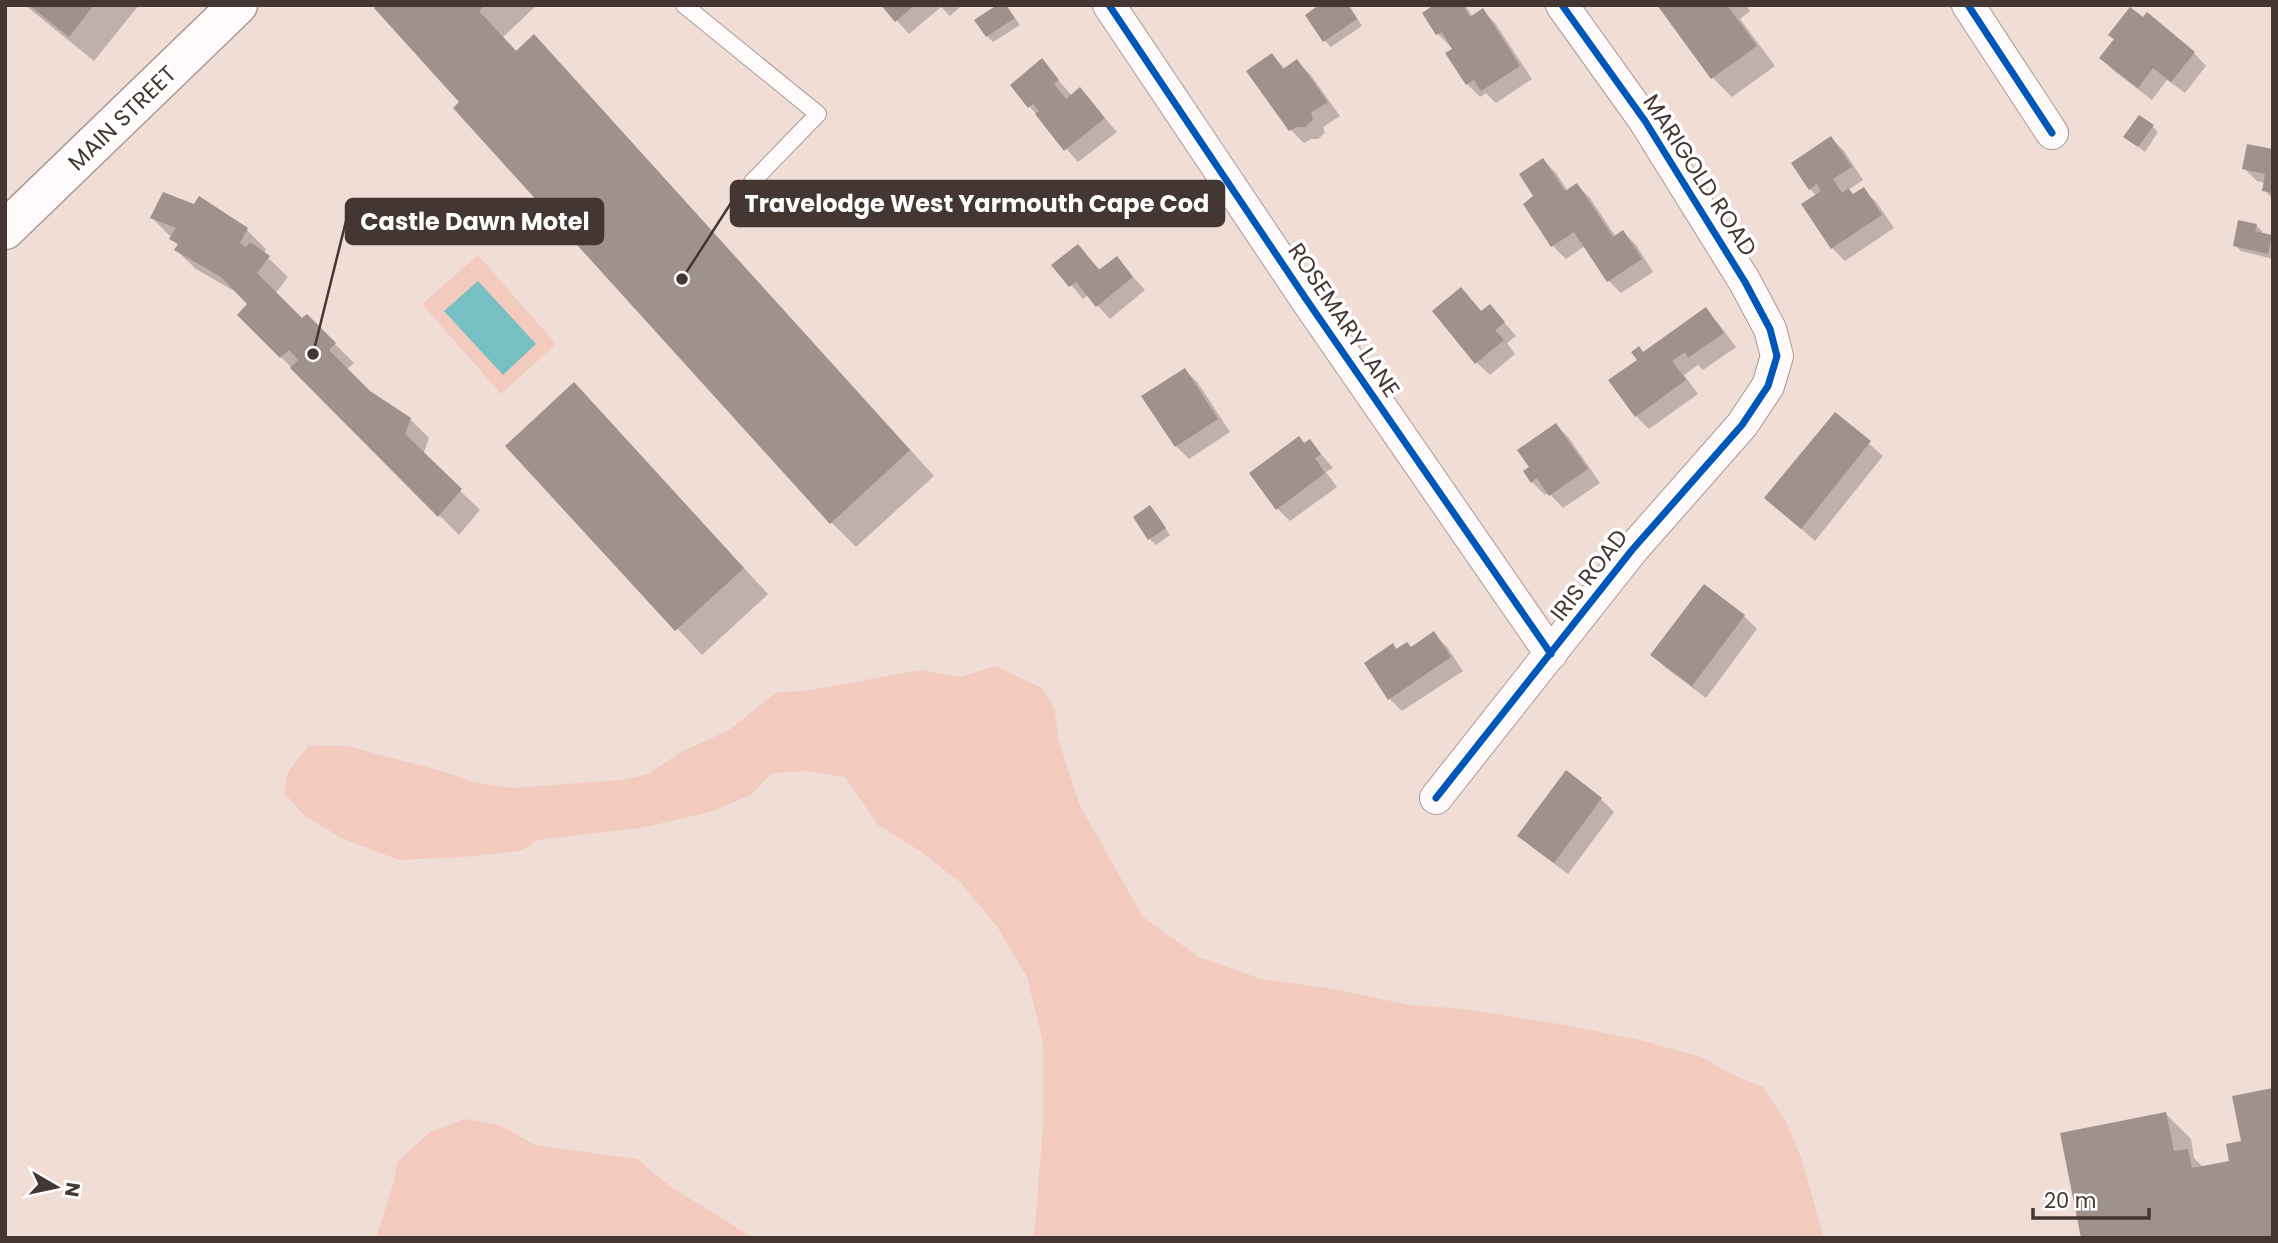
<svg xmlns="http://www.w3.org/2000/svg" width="2278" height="1243" viewBox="0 0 2278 1243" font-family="Poppins,sans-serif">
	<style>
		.green { fill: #f3cbbe }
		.water { fill: #76c0c3 }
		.shadow { fill: #0003 }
		.building { fill: #9f918b }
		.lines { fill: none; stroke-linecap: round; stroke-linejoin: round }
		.service-casing { stroke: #a99a96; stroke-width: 18 }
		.minor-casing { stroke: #a99a96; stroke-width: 34 }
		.primary-casing { stroke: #a99a96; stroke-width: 41 }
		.service { stroke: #fdfaf9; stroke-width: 16 }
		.minor { stroke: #fdfaf9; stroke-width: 32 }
		.primary { stroke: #fdfaf9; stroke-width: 38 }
		.cycleway-casing { stroke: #fff; stroke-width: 11 }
		.cycleway { stroke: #0057b8; stroke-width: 7 }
		.labels { text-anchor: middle; stroke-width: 7; stroke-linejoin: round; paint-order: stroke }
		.street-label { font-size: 23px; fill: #443632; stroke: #fff }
		.leader { fill: none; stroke: #443632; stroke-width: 2.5 }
		.callout-dot { fill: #443632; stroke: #fff; stroke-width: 2.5 }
		.callout { fill: #443632; stroke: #443632; stroke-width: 2.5 }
		.callout-label { font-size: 24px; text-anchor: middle; font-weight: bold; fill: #fff }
	</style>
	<rect width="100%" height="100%" fill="#f0ddd6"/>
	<!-- green -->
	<path class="green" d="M478,255L556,344L501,394L422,304Z
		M996,666L1042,688L1055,710L1058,738L1079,804L1143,917L1199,957L1261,979L1328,988L1410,1005L1465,1009L1565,1025L1640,1040L1701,1057L1736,1076L1763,1087L1787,1123L1802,1160L1822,1231L1821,1238H1034L1043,1126V1043L1027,977L998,928L961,883L920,851L878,825L845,777L805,771L772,773L751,795L710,812L641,828L537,840L521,851L463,857L399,860L343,839L305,816L284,793L288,772L309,745L347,746L445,772L473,782L511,788L621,780L648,774L681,752L729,730L777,692L805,691L921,670L959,677Z
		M465,1119L500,1125L535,1145L637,1159L671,1187L754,1238H376L394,1181L397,1162L430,1132Z"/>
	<!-- water -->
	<path class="water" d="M478,281L536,344L503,375L444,311Z"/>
	<!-- shadow -->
	<path class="shadow" d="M25,5H139L94,61Z
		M380,5H537L503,37L517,52L559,62L934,476L856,547L831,522Z
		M883,5H962L950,16L941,7L909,34Z
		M1005,5L1020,25L993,42L987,36Z
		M1323,5H1349L1362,26L1331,47L1325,41Z
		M1437,5H1465L1473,17L1482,10L1495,23L1532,79L1496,103L1486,93L1480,97L1467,84L1453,46L1451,47L1438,34L1424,13Z
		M1659,5H1746L1750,11L1740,19L1775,66L1732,97L1713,78Z
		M2194,53L2206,66L2185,93L2167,80L2152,100L2114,71L2101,58Z
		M1272,55L1285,69L1297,61L1310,74L1340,116L1323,127L1325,133L1318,139H1311L1304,143L1291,130Z
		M1042,61L1072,96L1080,90L1117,132L1078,162L1029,106Z
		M2152,126L2158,132L2145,152L2126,137Z
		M1831,138L1844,151L1863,180L1848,190L1854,196L1864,190L1877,203L1894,228L1845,261L1832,248L1817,196L1810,189Z
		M2273,151V199L2264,190L2265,183L2257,181L2244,168Z
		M1543,160L1556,173L1568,191L1577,185L1590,198L1616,237L1623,232L1636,245L1653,272L1621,293L1608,280L1585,246L1566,259L1553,246L1525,204L1536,197Z
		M152,218L247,230L266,249L264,254L288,277L275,294L302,321L307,316L354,363L346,370L369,393L410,419L429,438L423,455L480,510L459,535L239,315L249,304L241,295L196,269L176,250L179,246L172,238Z
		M2256,225L2262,231V235L2273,238V259L2241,251L2235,245Z
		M1078,246L1101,271L1116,258L1145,290L1110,319L1088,295L1083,299L1054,265Z
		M1461,289L1482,312L1490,306L1516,336L1507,343L1515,354L1490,375L1477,363Z
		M1705,310L1718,323L1736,347L1703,370L1698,365L1684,375L1698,394L1649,429L1636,416L1639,361Z
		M1185,370L1198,383L1230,432L1189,459L1176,446Z
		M599,410L768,594L702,655L508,446Z
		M1835,414L1883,456L1815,541L1766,498Z
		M1556,425L1569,438L1600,483L1563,508L1548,492L1545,495L1532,482V467Z
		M1310,441L1333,468L1326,472L1337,487L1290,521L1277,508Z
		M1156,513L1170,535L1156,545L1150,539Z
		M1744,616L1757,629L1706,698L1666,668L1653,655Z
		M1434,634L1447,647L1463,671L1402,711L1389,698L1393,645L1397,650L1412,649Z
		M1601,799L1614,812L1568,874L1533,848L1520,835Z
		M2166,1114L2191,1139L2194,1158L2273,1238H2082Z"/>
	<!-- building -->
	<path class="building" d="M29,5H94L69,37Z
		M377,5H485L479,11L516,51L534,34L910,450L830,524L453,108L459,102L374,8Z
		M881,5H915L895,22Z
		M997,5H1006L1015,18L986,37L974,20Z
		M1319,5H1348L1357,19L1323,42L1305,15Z
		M1434,5H1463L1470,17L1483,8L1520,66L1481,91L1474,80L1466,85L1445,53L1452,49L1442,32L1436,35L1422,13Z
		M1657,5H1727L1757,46L1711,79Z
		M2130,7L2143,17L2147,12L2195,52L2171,82L2153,68L2138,88L2099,58L2114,39L2108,35Z
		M1272,53L1283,69L1297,59L1328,102L1311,113L1313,120L1305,127H1297L1289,131L1246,71Z
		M1042,58L1059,80L1054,84L1066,99L1080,87L1105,118L1064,151L1035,114L1039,111L1033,104L1028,108L1010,85Z
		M2139,115L2154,125L2138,147L2123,137Z
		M1831,136L1852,167L1833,179L1842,193L1848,188L1853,194L1864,187L1882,215L1831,249L1801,204L1821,191L1817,184L1809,190L1791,163Z
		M2247,144L2273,149V193L2262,191L2265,174L2242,169Z
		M1543,158L1565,191L1577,183L1613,237L1623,230L1642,259L1607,282L1574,232L1551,247L1523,204L1533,196L1519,174Z
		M163,192L194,204L199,196L248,228L240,243L246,247L250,242L270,256L257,273L302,318L307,314L336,343L329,350L370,391L411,418L405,434L462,489L438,517L290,368L298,360L289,350L280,358L237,315L247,304L221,277L174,250L178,244L169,239L176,228L150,218Z
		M2238,220L2257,224L2255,231L2272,235L2268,254L2233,246Z
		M1078,244L1099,270L1117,256L1133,277L1096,307L1076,282L1069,287L1051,265Z
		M1461,287L1481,311L1490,304L1505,322L1495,330L1504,340L1475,364L1432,311Z
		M1706,307L1724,333L1688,358L1685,352L1672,361L1686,380L1635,417L1608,380L1637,360L1631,352L1639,346L1643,352Z
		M1185,368L1218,419L1175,447L1141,396Z
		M574,382L744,568L675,631L505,446Z
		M1835,412L1871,441L1801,529L1764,498Z
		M1556,423L1588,469L1549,496L1537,478L1531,483L1523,471L1529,467L1517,450Z
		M1299,436L1304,443L1310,439L1321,454L1315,458L1325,473L1276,510L1249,473Z
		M1150,505L1166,528L1148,540L1133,517Z
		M1704,584L1745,615L1692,686L1650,655Z
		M1434,631L1451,657L1388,700L1364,663L1393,643L1396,649L1407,642L1411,647Z
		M1566,770L1602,798L1554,863L1517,836Z
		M2273,1088V1238H2081L2060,1133L2166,1112L2174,1151L2188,1149L2192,1168L2229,1161L2226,1144L2241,1141L2232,1096Z"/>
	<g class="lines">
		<!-- service casing -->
		<g class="service-casing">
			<path id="service" d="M684,5L818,114L752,182"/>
		</g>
		<!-- minor casing -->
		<g class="minor-casing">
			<path id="minor" d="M1109,5L1306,299L1551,654
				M1968,5L2052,133
				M1436,798L1632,550L1742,425L1768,386L1777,356L1770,329L1745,282L1645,121L1562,5"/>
		</g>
		<!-- primary casing -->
		<g class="primary-casing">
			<path id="primary" d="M5,230L238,5"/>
		</g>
		<!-- service -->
		<use href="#service" class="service"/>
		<!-- minor -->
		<use href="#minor" class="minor"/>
		<!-- primary -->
		<use href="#primary" class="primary"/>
		<!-- cycleway casing -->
		<g class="cycleway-casing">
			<path id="cycleway" d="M1109,5L1306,299L1551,654
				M1968,5L2052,133
				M1436,798L1632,550L1742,425L1768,386L1777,356L1770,329L1745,282L1645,121L1562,5"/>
		</g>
		<!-- cycleway -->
		<use href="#cycleway" class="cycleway"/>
	</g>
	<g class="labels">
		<!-- street labels -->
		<g class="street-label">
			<text transform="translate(122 118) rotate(-44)" y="8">MAIN STREET</text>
			<text transform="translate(1700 175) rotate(57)" y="8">MARIGOLD ROAD</text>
			<text transform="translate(1344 320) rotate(56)" y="8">ROSEMARY LANE</text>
			<text transform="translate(1589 575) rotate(-52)" y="8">IRIS ROAD</text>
		</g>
	</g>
	<!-- callouts -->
	<path class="leader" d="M682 279L731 203M313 354L346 221"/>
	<g class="callout-dot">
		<circle cx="682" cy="279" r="7"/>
		<circle cx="313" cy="354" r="7"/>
	</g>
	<g class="callout">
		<rect x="731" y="181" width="493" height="45" rx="7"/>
		<rect x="346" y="199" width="257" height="45" rx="7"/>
	</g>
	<g class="callout-label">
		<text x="977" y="212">Travelodge West Yarmouth Cape Cod</text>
		<text x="475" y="230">Castle Dawn Motel</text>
	</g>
	<!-- border -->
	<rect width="2278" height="1243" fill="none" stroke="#443632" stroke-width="14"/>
	<!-- north arrow -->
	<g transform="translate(56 1187) rotate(99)" stroke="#ffffff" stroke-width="5" paint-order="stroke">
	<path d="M0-5L12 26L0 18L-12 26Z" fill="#443632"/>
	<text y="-10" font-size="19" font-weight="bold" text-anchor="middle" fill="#443632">N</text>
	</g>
	<!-- scale -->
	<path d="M2033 1208v10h116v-10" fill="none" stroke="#443632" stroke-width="3.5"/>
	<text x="2044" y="1208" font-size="21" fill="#443632" stroke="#ffffff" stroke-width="5" paint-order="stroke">20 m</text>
</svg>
